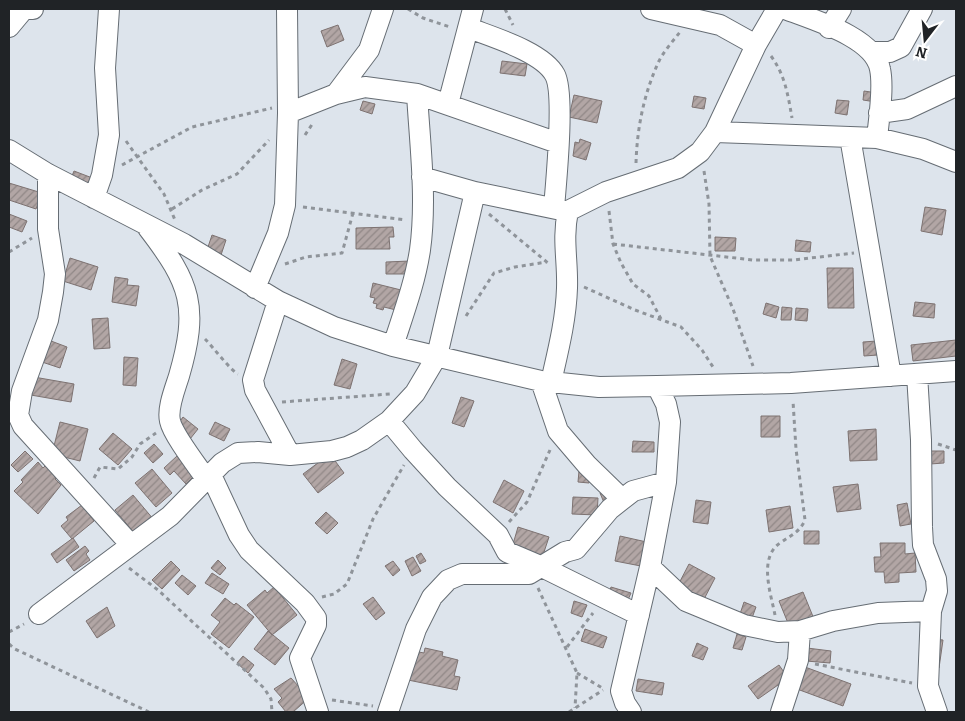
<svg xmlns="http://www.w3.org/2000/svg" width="965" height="721" viewBox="0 0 965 721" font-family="Bitter,serif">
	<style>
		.building { fill: url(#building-hatch); stroke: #7d7271 }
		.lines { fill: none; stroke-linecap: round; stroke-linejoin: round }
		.minor-casing { stroke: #666d74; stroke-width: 22 }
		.path { stroke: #8f949a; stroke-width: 3; stroke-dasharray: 4 4; stroke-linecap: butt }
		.minor { stroke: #fff; stroke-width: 20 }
	</style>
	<defs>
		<pattern id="building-hatch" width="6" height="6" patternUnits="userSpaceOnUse" patternTransform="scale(1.25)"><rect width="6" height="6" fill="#b2a6a5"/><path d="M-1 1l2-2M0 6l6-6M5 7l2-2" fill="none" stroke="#908786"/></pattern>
	</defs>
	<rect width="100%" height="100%" fill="#dde4ec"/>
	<!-- building -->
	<path class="building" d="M338,25L344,40L327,47L321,31Z
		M502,61L527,64L525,76L500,73Z
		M864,91L877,93L876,102L863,100Z
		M574,95L602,101L597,123L569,117Z
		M694,96L706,98L704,109L692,107Z
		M837,100L849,101L847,115L835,113Z
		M363,101L375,104L372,114L360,110Z
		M580,139L591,143L586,160L573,156L575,142L579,143Z
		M74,171L95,179L90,191L69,183Z
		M9,183L42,193L36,209L9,200Z
		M925,207L946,210L942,235L921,231Z
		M9,214L27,221L22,232L9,227Z
		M393,227L394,237H389L390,249H356V228Z
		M212,235L226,240L221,255L207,250Z
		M715,237L736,238L735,251H715Z
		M796,240L811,242L810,252L795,251Z
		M70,258L98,267L91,290L63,281Z
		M410,261V274H386V262Z
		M827,268H853L854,308H828Z
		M115,277L128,279L127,285L139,286L136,306L112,302Z
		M373,283L401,290L396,310L384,307L383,310L376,308L377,304L373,303L375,298L370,297Z
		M915,302L935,304L934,318L913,316Z
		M766,303L779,307L776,318L763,314Z
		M782,307L792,308L791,320H781Z
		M796,308L808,309L807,321L795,320Z
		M108,318L110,348L94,349L92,319Z
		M43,338L67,347L60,368L36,360Z
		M956,340V356L913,361L911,345Z
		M877,341L878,355L864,356L863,342Z
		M124,357L138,358L136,386L123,385Z
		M342,359L357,364L350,389L334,385Z
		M28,376L74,384L71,402L25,394Z
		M461,397L474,401L464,427L452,423Z
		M761,416H780V437H761Z
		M183,417L198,429L190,439L175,428Z
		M60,422L88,429L80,461L52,454Z
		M215,422L230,429L224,441L209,434Z
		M876,429L877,460L850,461L848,431Z
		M113,433L132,449L118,465L99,449Z
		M633,441L654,442V452H632Z
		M154,444L163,454L153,463L144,453Z
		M25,451L33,459L18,472L11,465Z
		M930,451H944V463L930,464Z
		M330,454L344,473L318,493L303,474Z
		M177,456L194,476L186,484L174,471L170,475L164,468Z
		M38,462L43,468L48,463L60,474L55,479L61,485L38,514L14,491L23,482L21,480Z
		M152,469L172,493L156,507L135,483Z
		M579,471L591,472L589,483L578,482Z
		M504,480L524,491L513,513L493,502Z
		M858,484L861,509L837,512L833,487Z
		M607,490L612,502L605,505L600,493Z
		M133,495L154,520L136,535L115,510Z
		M573,497L598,498L597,515L572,514Z
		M696,500L711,502L708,524L693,522Z
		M907,503L911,524L900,526L897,505Z
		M82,505L94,521L72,539L61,526L68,520L66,517Z
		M790,506L793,528L769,532L766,510Z
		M326,512L338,523L327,534L315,523Z
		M518,527L549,537L541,561L511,551Z
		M804,531H819V544H804Z
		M620,536L651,543L646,567L615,561Z
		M73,538L79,547L57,563L51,554Z
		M880,543H905V554L915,553L916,572L899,573V582L885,583L884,572H875L874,557H881Z
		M85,546L89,551L86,554L90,560L74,571L66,560Z
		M421,553L426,561L420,564L416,556Z
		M413,557L421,571L412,576L405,561Z
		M218,560L226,568L220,575L211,568Z
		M171,561L180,570L162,589L152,580Z
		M393,561L400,570L393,576L385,566Z
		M689,564L715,578L702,603L676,589Z
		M212,573L229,584L223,594L205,583Z
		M182,575L196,586L188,595L175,583Z
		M274,587L297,615L272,635L247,605L265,590L267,593Z
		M611,587L631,593L627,602L608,596Z
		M803,592L814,619L790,628L779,601Z
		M373,597L385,613L376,620L363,604Z
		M225,598L234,605L236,603L254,617L229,648L211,634L220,622L211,615Z
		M574,601L587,605L582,617L571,613Z
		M744,602L756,607L752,618L740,614Z
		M107,607L115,626L97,638L86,621Z
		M585,629L607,637L603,648L581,641Z
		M268,631L289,648L275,665L254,649Z
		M737,634L746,637L742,650L733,648Z
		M935,639L943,640L939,668L931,667Z
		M697,643L708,648L703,660L692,656Z
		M425,648L443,652L442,656L458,660L454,676L460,677L457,690L408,680L414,651L424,653Z
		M807,648L831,651L830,663L806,661Z
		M243,656L254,665L248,673L237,663Z
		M779,665L788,678L758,699L748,686Z
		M805,667L851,684L843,706L797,689Z
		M291,678L309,698L293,712H286L278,702L282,698L274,689Z
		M638,679L664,683L662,695L636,691Z"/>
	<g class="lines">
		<!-- minor casing -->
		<g class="minor-casing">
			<path id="minor" d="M651,9L720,25L756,45
				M785,9C813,20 874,37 880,69C884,88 879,118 877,138
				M9,27L24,9H33
				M469,28C492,37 543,52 555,75C565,94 556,183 554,208
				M829,28L841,9
				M873,52H890L901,47L922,9
				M336,94L365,87L417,94L558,143
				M448,104L473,9
				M288,113L336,94L369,50L383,9
				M879,113L907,109L956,86
				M715,132L877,138L923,149L956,162
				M850,137L891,376
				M9,150L48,174L184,244L278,301L334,327L393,346L541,381L599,387L657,386L791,383L956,371
				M48,174V229L55,274L53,292L48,320L22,391L18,415L23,426L131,545
				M422,177L475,192L566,211
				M94,198L102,175L109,135L105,68L109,9
				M148,228C191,284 199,307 179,376C175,389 167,408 170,421C173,435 198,467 207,480
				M255,288L278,233L285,205L288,113L287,9
				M278,301L253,380L255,390L290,455
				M393,346C403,315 415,283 420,250C427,199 420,146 417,94
				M917,374L921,440L922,527L923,545L936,579L937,591L931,611L928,686L937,712
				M541,381L558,431L587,465L622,499
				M551,382C558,351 566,320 567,288C568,261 562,239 568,211L606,192L678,168L700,152L715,132L756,45L777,9
				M389,421L413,450L447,487L498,535L507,552L540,566L639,615
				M211,475L239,535L249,550L305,603L316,618V625L300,658L318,712
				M650,567L686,601L744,625L778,632L800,631L833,621L878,613L931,611
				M39,614L170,516L222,463L238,453L258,452L290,455L332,451L347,447L362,440L389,421L415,393L437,356L475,192
				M388,712L416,629L432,597L448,580L462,574H529L565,552L576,549L610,509L633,491L666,482
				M631,712L625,703L621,691L650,567L666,482L670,422L666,404L657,386
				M781,712L798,660L800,631"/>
		</g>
		<!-- path -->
		<path class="path" d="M408,9L423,18L450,27
			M505,9L513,25
			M771,56C785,75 788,95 792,118
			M305,135L313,123
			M126,141L164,194L175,220
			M636,163C637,128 644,93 659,61C664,51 673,41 680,32
			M122,165L192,127L272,108
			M704,171L709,204L710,256L733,309L753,366
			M303,207L406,220
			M172,209L202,190L237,174L269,140
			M609,211L613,244L621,263L633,284L649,296L661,319
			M489,214L548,263
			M613,244L753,260H793L854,253
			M9,252L32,238
			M285,264L306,257L342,253L353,213
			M584,287L635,310L681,327L702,350L713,367
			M466,316L494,273L515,267L547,262
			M205,339C213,347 232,372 238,374
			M282,402L390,394
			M938,444L956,450
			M94,478L100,467L118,469L132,457L140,444L156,433
			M509,522L527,502L550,450
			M129,568L158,590L264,688L271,699L272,712
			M538,588L577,673L575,708
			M322,597L334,594L347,584L373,519L404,465
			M775,615C771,594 758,558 780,543C791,535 799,533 805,520L796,449L793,401
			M9,632L24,624
			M9,644L15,649L149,712
			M567,647L593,613
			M815,664L912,683
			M577,673L604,689
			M332,700L373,706
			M569,712L603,690"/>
		<!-- minor -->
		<use href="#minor" class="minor"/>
	</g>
	<!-- border -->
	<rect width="965" height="721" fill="none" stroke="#202326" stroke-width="20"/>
	<!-- north arrow -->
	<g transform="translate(925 40) rotate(196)" stroke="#ffffff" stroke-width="4" paint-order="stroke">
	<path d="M0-4L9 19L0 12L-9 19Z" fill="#202326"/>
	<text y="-8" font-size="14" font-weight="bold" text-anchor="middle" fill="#202326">N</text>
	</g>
</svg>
